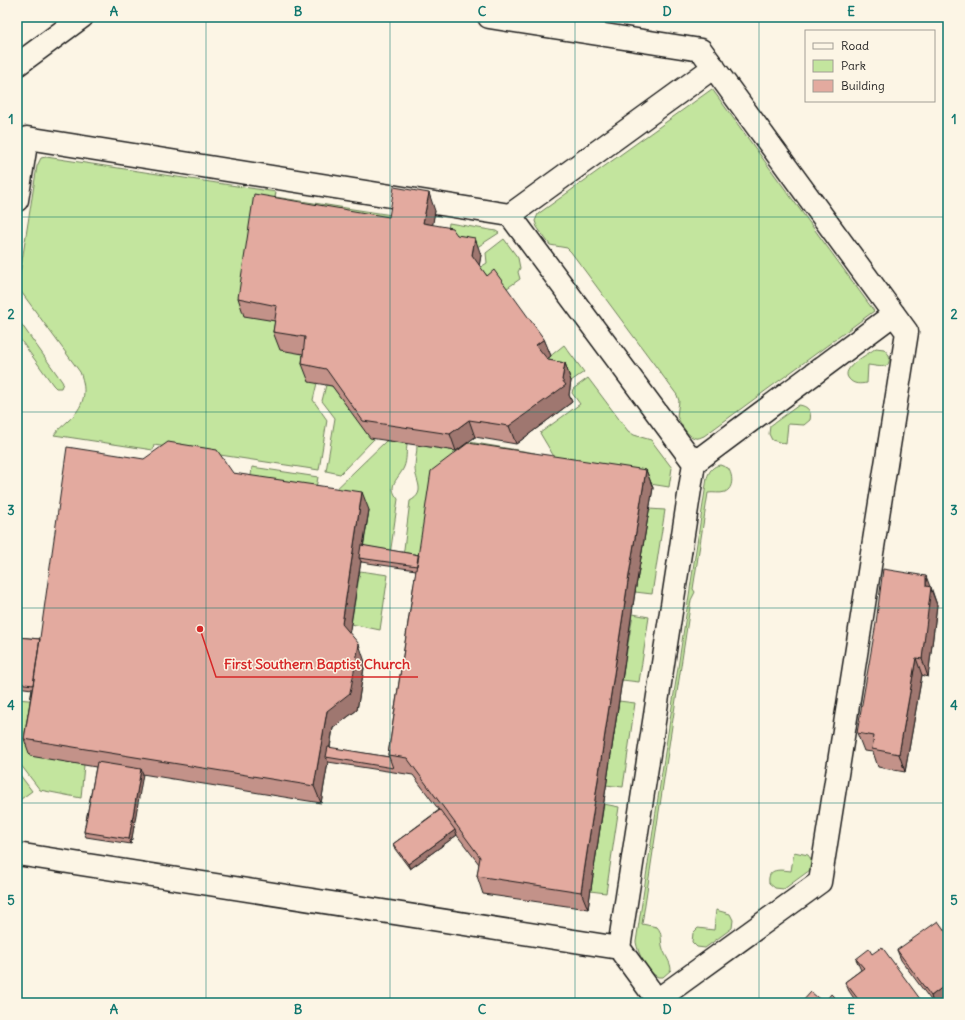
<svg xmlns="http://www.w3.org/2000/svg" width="965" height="1020" viewBox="0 0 965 1020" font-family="Delius,sans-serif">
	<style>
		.green { fill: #c3e59e; stroke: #70805d }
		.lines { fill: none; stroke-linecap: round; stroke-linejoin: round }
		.minor-casing { stroke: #1c1c1c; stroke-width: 25 }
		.minor { stroke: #fcf5e5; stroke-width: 22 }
		.wall { fill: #c39289; stroke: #1c1c1c; fill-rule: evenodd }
		.shaded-wall { fill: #9f776f; stroke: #1c1c1c }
		.building { fill: #e3aa9f; stroke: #1c1c1c }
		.grid { fill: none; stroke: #0f766e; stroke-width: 1; stroke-opacity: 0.55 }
		.leader { fill: none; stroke: #d62828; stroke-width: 1.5 }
		.callout-dot { fill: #d62828; stroke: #fcf5e5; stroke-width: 1.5 }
		.callout-label { font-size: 14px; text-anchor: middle; font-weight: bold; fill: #d62828; stroke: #fcf5e5; stroke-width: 3; stroke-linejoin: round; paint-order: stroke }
		.neatline { fill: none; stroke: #0f766e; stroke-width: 1.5 }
		.grid-label { font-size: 13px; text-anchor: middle; font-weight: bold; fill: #0f766e }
	</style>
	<rect width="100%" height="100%" fill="#fcf5e5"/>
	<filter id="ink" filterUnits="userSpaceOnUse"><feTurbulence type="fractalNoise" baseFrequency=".025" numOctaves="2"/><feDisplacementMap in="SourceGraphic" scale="8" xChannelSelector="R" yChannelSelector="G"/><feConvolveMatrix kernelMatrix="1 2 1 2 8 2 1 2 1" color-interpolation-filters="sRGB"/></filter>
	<g filter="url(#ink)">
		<!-- green -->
		<path class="green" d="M712,89L874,311L704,436C701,437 698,439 695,438C688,437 680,423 677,416L679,401L677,395L571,252L567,248L550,245L537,227L535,221L538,214Z
			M46,157L276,192L275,197L398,216L284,323L312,355L317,383L313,400L327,420L319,470L154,445L153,450L54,435C58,429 63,426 68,421C84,407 88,392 80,372L22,293L18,286L37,166L41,158Z
			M449,223L496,231L499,233L468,253L447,238Z
			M504,239L518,258L520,268L518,272L520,279L503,291L493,294L479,268L487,263L486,253Z
			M17,318L61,380L63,383L61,388H56L53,385L17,335Z
			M564,345L584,372L571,381L543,362Z
			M876,348L884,349L889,355C892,371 878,366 868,365L867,383C860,384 854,385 849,379C839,368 869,354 876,348Z
			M588,378L628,431L634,435L651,440L672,468L669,487L562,470L540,433L580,404L572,393L573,389Z
			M326,385L332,386L374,439L340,474L326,471L335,418L322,401Z
			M799,405C808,406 812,412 810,420L804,425L788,424L786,444L772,440L769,434L770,426Z
			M386,441L407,444C406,451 407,460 404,467C399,479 386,485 398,499L390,555L363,550L369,510L328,497Z
			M469,442L535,453L427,560L403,557L410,501C427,492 415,481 415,468C415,460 417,453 417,445L456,451Z
			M720,465L728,468C733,475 734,488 725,492C720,494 713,492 708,493L693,589L695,592L691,600L642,924L657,927C663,933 660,941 663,949C665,956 671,962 671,970L663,977H658C647,972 638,954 636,942L707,478C709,471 713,466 720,465Z
			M252,467L318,477L315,494L250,484Z
			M649,509L665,510L652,594L635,592Z
			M360,571L388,575L380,630L351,624Z
			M633,614L649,617L639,682L622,680Z
			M17,699L40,701L84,765L81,798L40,790L17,760Z
			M619,701L635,703L623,787L606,785Z
			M17,771L32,791L17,802Z
			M604,804L619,807L606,893L590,891Z
			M794,852L808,855C812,860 813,864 810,870L784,889L775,888L769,883C767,867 781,870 791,871Z
			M716,910L730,914L733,920L732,928L705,948L697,947L692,942L693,933L698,928L714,930Z"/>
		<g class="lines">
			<!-- minor casing -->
			<g class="minor-casing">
				<path id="minor" d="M489,17L701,50L907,332L820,882L653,1003
					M17,65L82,17
					M17,200L27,138L510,215L694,463L619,948L657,1000
					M510,215L714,67
					M694,463L894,314
					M17,854L619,948"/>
			</g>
			<!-- minor -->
			<use href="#minor" class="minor"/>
		</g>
		<!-- wall -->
		<path class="wall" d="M435,211L432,225L457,235L481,255L479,266L487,276L544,339L551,356L547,359L548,360L565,363L571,381L569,395L572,402L516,444L475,437L456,451L370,438L332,386L309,382L302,364L303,354L280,350L273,332L275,321L244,316L238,298L389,217Z
			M144,459L233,473L369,510L363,546L419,555L646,470L653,488L635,592L588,909L483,894L477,876L479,864L456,834L457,835L410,869L395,849L393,844L439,810L413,775L328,762L321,803L142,774L131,844L86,837L84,832L96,767L30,756L24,739L32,689L17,687V637L40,639ZM361,561V562L416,570L388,755L389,757L330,748L333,728L357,710L365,662L349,633Z
			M930,587H931L937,605L928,677L922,675L905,772L878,767L873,752L864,751L857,733Z
			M897,950L948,995L937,1003H933L901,960Z
			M872,954L923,1003H857L849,991L845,982L861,970L860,968L856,959Z"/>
		<!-- shaded-wall -->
		<path class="shaded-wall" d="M429,193L435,211L430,241L423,223Z
			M475,238L481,255L478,273L472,255Z
			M544,339L551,356L543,362L536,345Z
			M565,363L571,381L569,395L572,402L516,444L509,426L562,380Z
			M469,420L475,437L456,451L450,434Z
			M646,470L653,488L635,592L588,909L581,892L629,575Z
			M362,492L369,510L361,558H359L361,561L348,642L342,624Z
			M926,576L937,605L928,677L922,659L926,586Z
			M359,644L365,662L357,710L333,728L328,758L326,757L328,762L321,803L314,786L327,711Z
			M916,658L922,675L905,772L899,754Z
			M141,769L143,774L131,844L129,839Z
			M455,830L457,835L410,869L408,864Z
			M948,983V995L937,1003H933L931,996Z"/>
		<!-- building -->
		<path class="building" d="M394,187L429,193L423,223L452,228L457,235L475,238L472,255L487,276L494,270L544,339L536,345L548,360L565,363L562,380L566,385L509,426L469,420L450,434L363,421L326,369L302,364L305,337L273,332L277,306L238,298L254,194L389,217Z
			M168,442L217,450L233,473L362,492L342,624L359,644L358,650L350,693L327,711L314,786L24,739L35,673L67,447L144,459Z
			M468,443L646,470L629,575L581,892L477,876L480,857L407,758L388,755L431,471Z
			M361,545L419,555L417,566L359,558Z
			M883,569L926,576V586L931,587L922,659L916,658L899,754L872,749L874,736L857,733L876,623Z
			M17,637L40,639L33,685L17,683Z
			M328,747L389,757L393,768L326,757Z
			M97,762L141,769L129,839L84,832Z
			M440,810L455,830L408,864L393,844Z
			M938,921L948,935V983L931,996L897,950Z
			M882,947L923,1003H861L845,982L864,968L856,959L869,949L872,954Z
			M811,992L824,1003L831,994L840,1003H801Z"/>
	</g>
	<!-- grid -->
	<path class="grid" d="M206,17V1003M390,17V1003M575,17V1003M759,17V1003M17,217H948M17,412H948M17,608H948M17,803H948"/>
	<!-- callouts -->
	<path class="leader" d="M200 629L216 677H418"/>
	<circle class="callout-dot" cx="200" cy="629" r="4"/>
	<g class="callout-label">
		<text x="317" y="669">First Southern Baptist Church</text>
	</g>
	<!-- margin -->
	<rect width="965" height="1020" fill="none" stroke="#fcf5e5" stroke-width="44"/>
	<!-- legend -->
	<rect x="805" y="30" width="130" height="72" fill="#fcf5e5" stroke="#a29e95"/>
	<rect x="813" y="43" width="20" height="6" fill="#fcf5e5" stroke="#a29e95"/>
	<text x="841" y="50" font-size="12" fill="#1c1c1c">Road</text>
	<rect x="813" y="60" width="20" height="12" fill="#c3e59e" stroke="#a29e95"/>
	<text x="841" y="70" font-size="12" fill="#1c1c1c">Park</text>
	<rect x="813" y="80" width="20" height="12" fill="#e3aa9f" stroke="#a29e95"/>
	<text x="841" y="90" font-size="12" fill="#1c1c1c">Building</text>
	<rect x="22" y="22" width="921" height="976" class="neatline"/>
	<g class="grid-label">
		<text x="114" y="16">A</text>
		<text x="298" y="16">B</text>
		<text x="482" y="16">C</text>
		<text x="667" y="16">D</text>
		<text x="851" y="16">E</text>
		<text x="11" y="124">1</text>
		<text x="954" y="124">1</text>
		<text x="11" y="319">2</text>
		<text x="954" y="319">2</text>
		<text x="11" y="515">3</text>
		<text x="954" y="515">3</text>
		<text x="11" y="710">4</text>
		<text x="954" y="710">4</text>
		<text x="11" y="905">5</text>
		<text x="954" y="905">5</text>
		<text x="114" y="1014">A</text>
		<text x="298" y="1014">B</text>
		<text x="482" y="1014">C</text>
		<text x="667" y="1014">D</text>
		<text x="851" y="1014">E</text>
	</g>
</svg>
